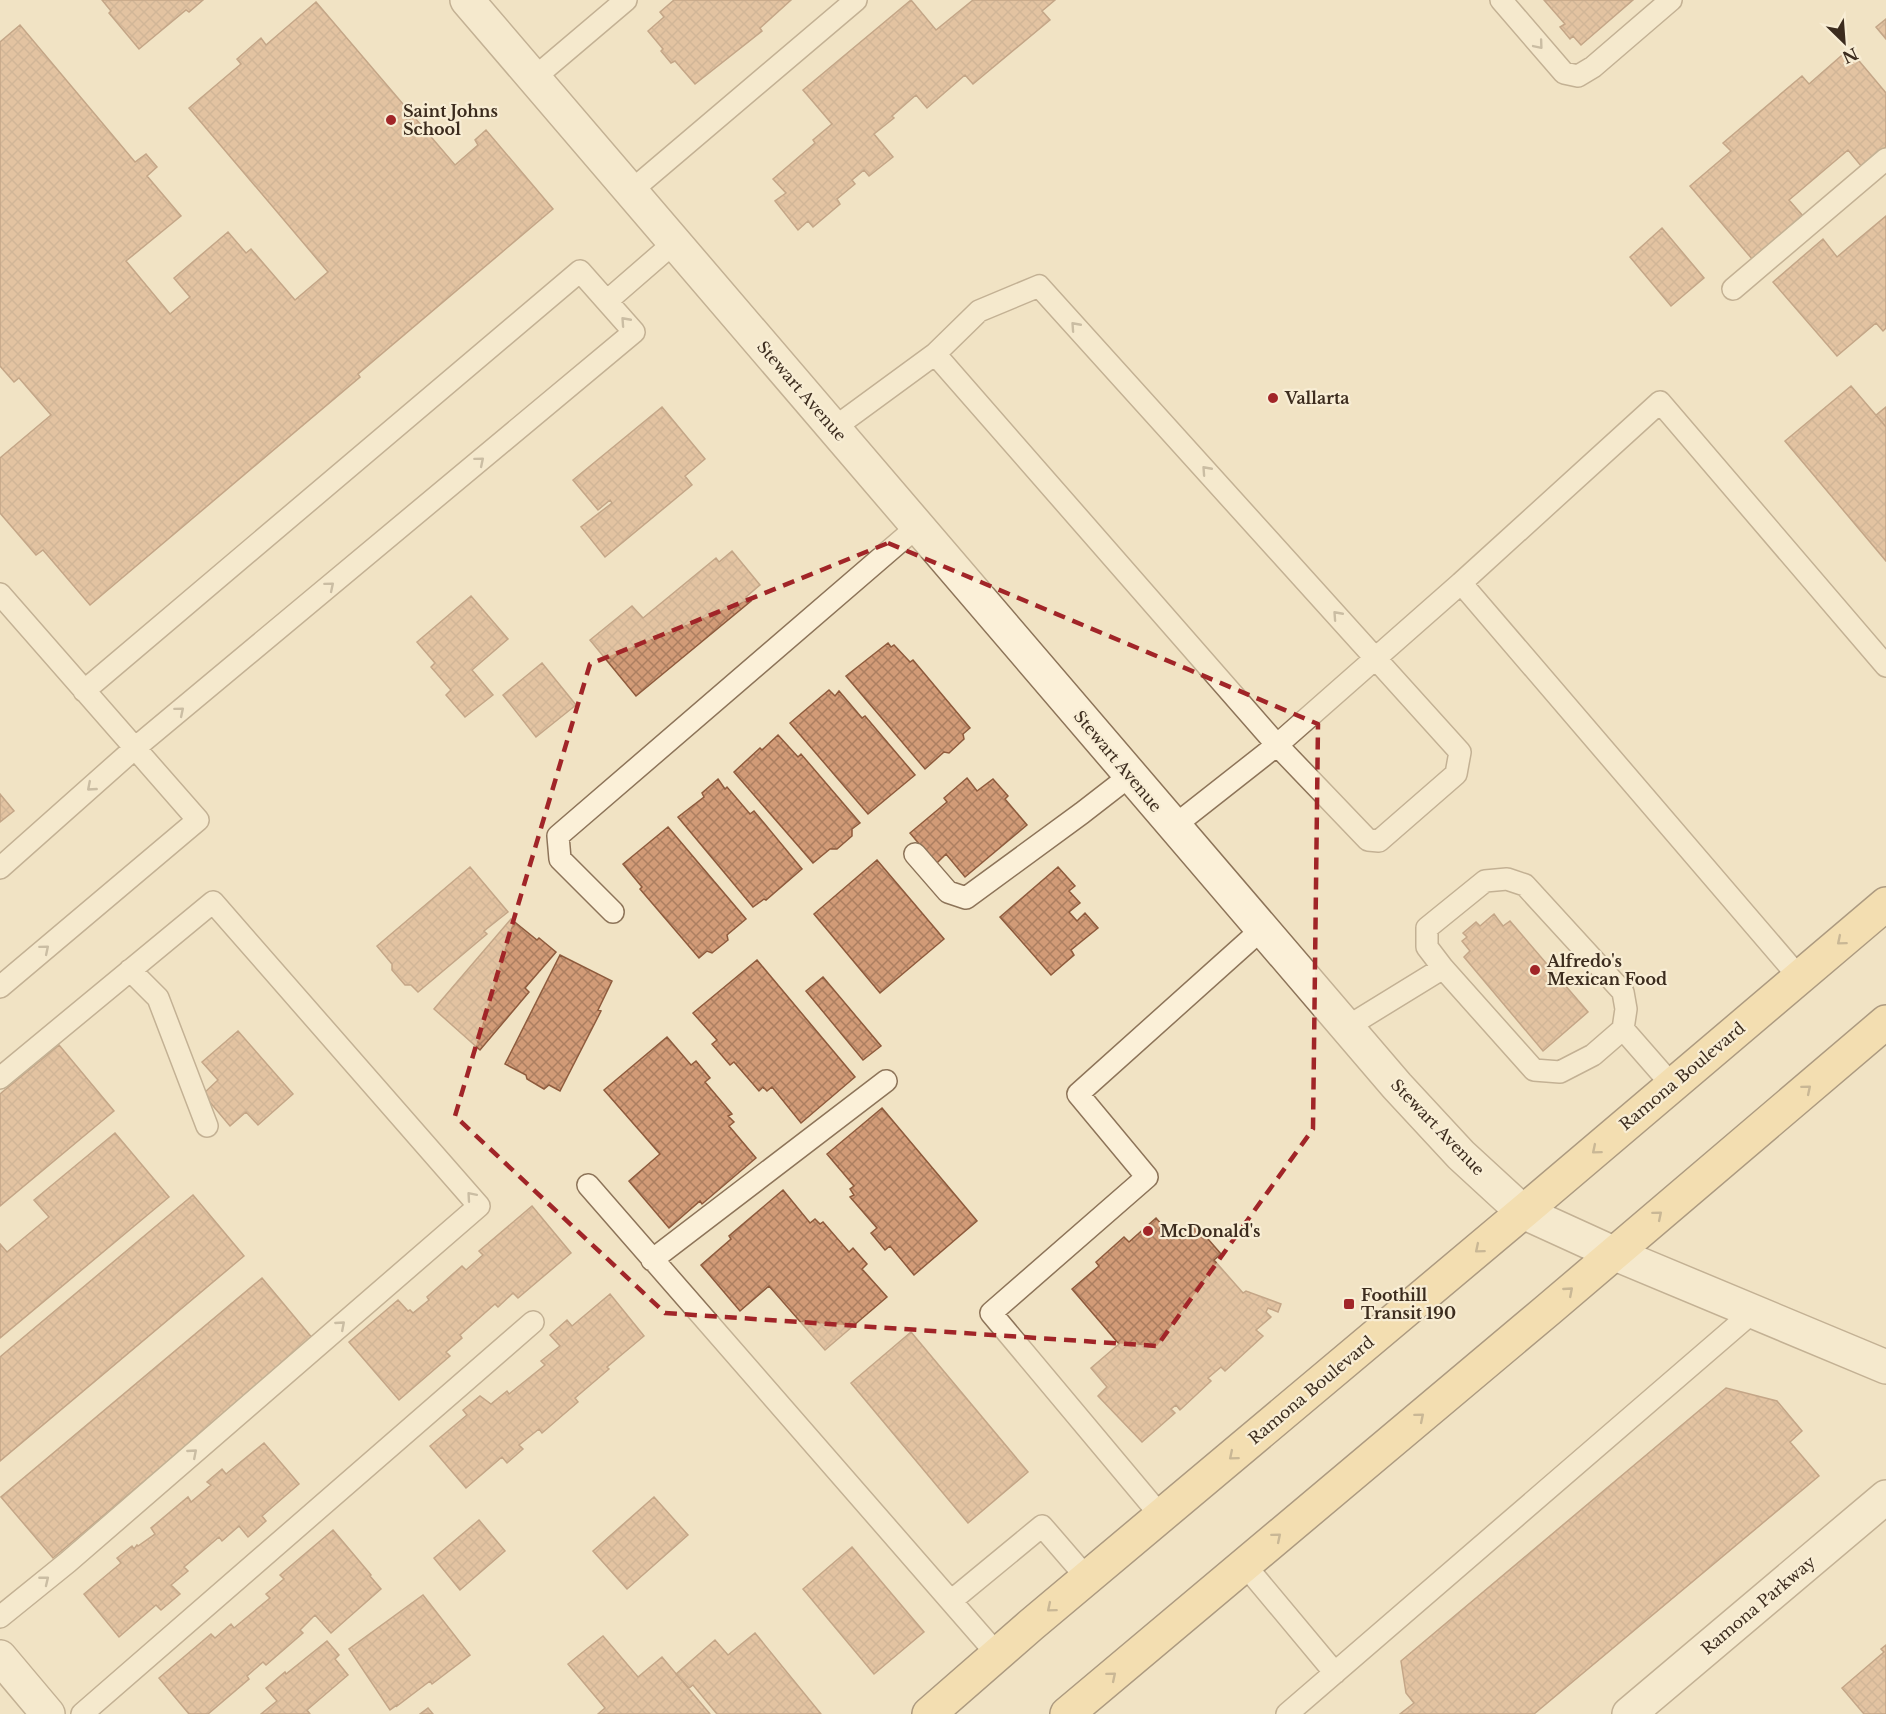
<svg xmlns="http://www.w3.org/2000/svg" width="1886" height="1714" viewBox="0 0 1886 1714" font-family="'Libre Baskerville',serif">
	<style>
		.building { fill: url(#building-cross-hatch); stroke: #8e5b3d; stroke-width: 1.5 }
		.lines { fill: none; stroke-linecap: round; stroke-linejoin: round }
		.service-casing { stroke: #8d7459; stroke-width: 24 }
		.minor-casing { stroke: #8d7459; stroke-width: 36 }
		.tertiary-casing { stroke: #8d7459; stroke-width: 36 }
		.primary-casing { stroke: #5b422d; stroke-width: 36 }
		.service { stroke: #fbf0d8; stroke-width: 21 }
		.minor { stroke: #fbf0d8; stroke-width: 33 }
		.tertiary { stroke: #fbf0d8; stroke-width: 33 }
		.primary { stroke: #f6d79a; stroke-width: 33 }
		.oneway { stroke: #9c8e7b }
		.oneway2 { stroke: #99825c }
		.marked { fill: none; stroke: #a12528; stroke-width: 4.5; stroke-dasharray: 12 8; stroke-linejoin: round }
		.poi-dot { fill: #a12528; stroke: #f8edd4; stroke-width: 2 }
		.labels { text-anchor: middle; stroke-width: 4.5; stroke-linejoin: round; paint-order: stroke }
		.poi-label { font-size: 16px; font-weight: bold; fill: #3c2c1e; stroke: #f8edd4; text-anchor: start }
		.street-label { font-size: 16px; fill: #3c2c1e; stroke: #f8edd4 }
	</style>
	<defs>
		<pattern id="building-cross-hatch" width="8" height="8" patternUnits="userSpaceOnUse" patternTransform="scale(1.5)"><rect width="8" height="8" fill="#d29b77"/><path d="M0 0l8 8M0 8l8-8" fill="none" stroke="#ac7f61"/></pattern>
	</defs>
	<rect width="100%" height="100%" fill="#f1e3c4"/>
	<!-- building -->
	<path class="building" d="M102,0H203L189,12L186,10L139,49L109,13L111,11Z
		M674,0H791L760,28L762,31L695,84L675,61L671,63L661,51L663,49L648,31L664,17L660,12Z
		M911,0L936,30L973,0H1055L1042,11L1050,20L973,84L965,75L927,108L916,95L892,116L894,118L874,134L893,157L869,176L864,170L852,180L855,184L837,199L840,204L813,227L808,221L798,230L775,201L786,193L773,179L815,143L813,140L832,124L803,90Z
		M1544,0H1633L1581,45L1573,36L1570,39L1560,27L1565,24Z
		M316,2L455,165L478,145L475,140L486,130L553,209L358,374L360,377L90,605L43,550L36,555L0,513V458L51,415L19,378L14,382L0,366V42L20,25L135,162L146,154L157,167L147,176L181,216L126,261L170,314L190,297L174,278L228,232L246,253L251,249L295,300L328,272L189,108L241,64L237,59L261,38L266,45Z
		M1886,19V39L1876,27Z
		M1849,49L1886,93V147L1862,167L1848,150L1789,200L1803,216L1753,260L1690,186L1731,151L1723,143L1802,76L1809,84Z
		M1886,216V328L1883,331L1876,323L1837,356L1773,282L1823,239L1837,257Z
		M1662,228L1704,278L1671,306L1630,257Z
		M1851,386L1886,427V561L1785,441Z
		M662,407L705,459L685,476L692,485L605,557L581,527L612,503L610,500L598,510L573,480Z
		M1886,407V427L1876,415Z
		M732,551L760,585L746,597L751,601L636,696L590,640L632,606L643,618L716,558L719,562Z
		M471,596L508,639L472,670L493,695L465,717L446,695L451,690L431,667L435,663L417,642Z
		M888,643L891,647L894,645L910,662L913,660L970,728L963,734L964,739L949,753L944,752L925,769L846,676Z
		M542,663L576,705L536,737L503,695Z
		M829,690L835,696L839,691L862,718L865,716L915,775L868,814L790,723Z
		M778,735L798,757L801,754L860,823L852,829V836L837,849H830L813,863L734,772L760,748L762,750Z
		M967,778L977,791L993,779L1008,796L1005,799L1027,825L965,877L946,854L936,864L910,833L947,802L944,798Z
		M718,779L725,789L727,787L750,814L754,811L802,869L766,900L764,899L753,907L678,817L704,797L702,793Z
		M0,794L14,811L0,822Z
		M668,827L746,919L727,935L728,940L712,953L707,951L699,958L640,889L642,887L623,864Z
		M877,860L944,939L880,993L814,914Z
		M470,867L508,912L484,931L487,934L418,992L411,985H405L392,970V964L377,946Z
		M1058,867L1075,886L1069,891L1080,903L1069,912L1077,921L1085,913L1098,928L1071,950L1074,955L1051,975L1000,917Z
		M1494,914L1503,926L1510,921L1588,1012L1543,1051L1464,957L1470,951L1462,941L1467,937L1463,933L1476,922L1480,926Z
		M511,919L537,940L539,938L556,952L525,988L529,992L480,1050L434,1009Z
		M560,955L612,981L598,1010L601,1011L560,1091L549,1085L544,1089L527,1079L526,1075L505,1064Z
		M757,960L855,1077L801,1123L772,1087L767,1091L763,1087L759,1091L734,1062L730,1065L712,1044L717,1040L693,1013Z
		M823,977L881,1046L863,1060L806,991Z
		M238,1031L293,1094L258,1125L246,1112L230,1126L203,1094L218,1080L202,1062Z
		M667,1037L691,1065L696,1061L710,1078L705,1082L732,1114L728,1116L734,1122L729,1126L756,1158L702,1204L700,1201L669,1228L629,1181L660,1154L604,1090Z
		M59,1045L114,1111L0,1206V1094Z
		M882,1108L977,1221L914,1275L890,1246L885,1250L871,1233L877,1228L850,1197L854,1195L850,1189L854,1186L827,1154Z
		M115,1133L169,1197L0,1338V1244L7,1252L49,1217L34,1200Z
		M783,1190L810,1223L815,1219L820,1224L823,1222L849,1252L853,1248L867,1264L862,1269L887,1297L825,1350L769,1286L740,1311L701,1265L731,1239L729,1236Z
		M193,1195L244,1256L0,1461V1357Z
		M532,1206L571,1253L518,1298L513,1293L498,1307L495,1304L460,1335L462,1338L446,1352L450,1356L399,1400L349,1342L398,1300L408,1311L410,1310L413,1313L429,1300L427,1297L462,1266L466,1270L483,1255L479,1251Z
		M1156,1218L1174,1239L1187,1228L1189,1230L1195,1224L1221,1254L1214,1260L1243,1293L1246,1291L1281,1304L1278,1312L1268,1308L1266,1312L1271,1317L1256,1330L1263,1336L1225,1371L1221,1367L1208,1378L1211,1381L1180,1410L1176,1405L1171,1409L1175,1413L1142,1442L1098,1396L1107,1387L1091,1368L1119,1344L1072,1289L1099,1266L1096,1262L1124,1237L1129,1242Z
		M262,1278L313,1339L53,1558L1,1497Z
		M610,1294L644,1336L607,1367L609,1369L575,1398L578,1402L542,1433L539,1429L519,1445L523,1449L507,1463L502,1457L466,1488L430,1446L467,1415L463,1410L480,1396L491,1404L507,1391L509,1394L545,1365L541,1361L560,1346L550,1335L567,1320L572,1326Z
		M911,1332L1028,1472L968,1523L851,1383Z
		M1726,1388L1777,1401L1802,1431L1790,1442L1819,1476L1534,1714H1400L1414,1703L1406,1693L1401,1661Z
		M264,1443L299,1484L262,1516L266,1521L248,1537L239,1526L222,1541L219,1537L184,1567L188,1571L171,1585L180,1594L161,1610L156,1605L119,1637L84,1594L121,1563L117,1558L132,1546L134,1549L137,1545L138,1546L155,1534L151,1528L188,1497L191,1502L211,1485L207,1482L222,1469L226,1474Z
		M654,1497L688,1535L627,1589L593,1551Z
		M479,1520L505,1551L460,1590L434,1558Z
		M333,1530L371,1575L370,1576L381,1589L331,1633L315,1615L300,1630L303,1633L266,1665L263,1662L247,1676L249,1679L208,1714H189L159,1678L211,1634L215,1638L231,1624L234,1628L270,1598L266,1594L284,1579L280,1575Z
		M852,1547L924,1632L874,1674L803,1589Z
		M423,1595L470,1655L432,1684L430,1681L397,1706V1705L390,1710L349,1649Z
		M755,1633L821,1714H717L693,1685L689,1688L676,1674L715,1640L728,1655Z
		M603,1636L638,1677L662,1657L710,1714H598L605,1708L568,1664Z
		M327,1641L339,1655L335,1659L348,1675L307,1710L310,1714H261L277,1701L266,1688L285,1672L286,1674Z
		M1886,1645V1714H1864L1842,1688L1884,1652L1881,1649Z
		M428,1708L433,1714H420Z"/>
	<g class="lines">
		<!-- service casing -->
		<g class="service-casing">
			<path id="service" d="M1501,0L1564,73L1578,76L1593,67L1671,0
				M534,78L626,0
				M631,191L856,0
				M1733,289L1886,159
				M607,301L675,242
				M935,354L1277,745L1461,583
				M834,428L935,354L979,311L1039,286L1460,752L1456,774L1379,841L1368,840L1277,745L1174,826
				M0,594L198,820L0,987
				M915,854L948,892L966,898L1082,813L1131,775
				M0,868L135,748L634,332L580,271L84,691
				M1507,879L1525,885L1623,992L1626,1009L1623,1029L1593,1055L1560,1072L1534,1070L1443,968L1427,947V928L1485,881Z
				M613,912L560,859L558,836L918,526
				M130,970L158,998L207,1126
				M1799,977L1461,583L1660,402L1886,666
				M1347,1027L1443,968
				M1623,1029L1672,1085
				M0,1078L213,902L479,1206L68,1562L0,1617
				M588,1185L997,1654
				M652,1260L886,1081
				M1161,1516L991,1313L1147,1177L1078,1094L1262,929
				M1244,1564L1335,1673
				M951,1601L1042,1526L1087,1578
				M82,1714L533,1322
				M1287,1714L1754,1311"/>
		</g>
		<!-- minor casing -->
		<g class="minor-casing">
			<path id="minor" d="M467,0L1397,1086L1461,1155L1523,1212
				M0,1657L48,1714
				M1629,1714L1886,1497"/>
		</g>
		<!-- tertiary casing -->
		<g class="tertiary-casing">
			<path id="tertiary" d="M1523,1212L1613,1253L1886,1367"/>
		</g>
		<!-- primary casing -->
		<g class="primary-casing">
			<path id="primary" d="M929,1714L1031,1625L1523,1212L1886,904
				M1067,1714L1549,1309L1886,1022"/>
		</g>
		<!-- service -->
		<use href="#service" class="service"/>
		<!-- minor -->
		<use href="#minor" class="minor"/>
		<!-- tertiary -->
		<use href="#tertiary" class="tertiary"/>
		<!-- primary -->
		<use href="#primary" class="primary"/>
	</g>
	<!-- one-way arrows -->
	<defs><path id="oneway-chevron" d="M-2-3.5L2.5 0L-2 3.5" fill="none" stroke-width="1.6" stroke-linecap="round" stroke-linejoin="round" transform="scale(1.5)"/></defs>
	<g class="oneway">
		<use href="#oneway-chevron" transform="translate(1539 45) rotate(50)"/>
		<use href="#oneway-chevron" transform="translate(625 321) rotate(-132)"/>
		<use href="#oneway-chevron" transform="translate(1075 326) rotate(-132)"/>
		<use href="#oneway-chevron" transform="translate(480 461) rotate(-40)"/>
		<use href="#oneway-chevron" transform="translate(1206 470) rotate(-132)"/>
		<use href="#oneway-chevron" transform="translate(330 586) rotate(-40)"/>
		<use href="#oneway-chevron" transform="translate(1337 615) rotate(-132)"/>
		<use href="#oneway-chevron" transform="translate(180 711) rotate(-40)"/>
		<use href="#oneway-chevron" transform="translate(91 787) rotate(139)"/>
		<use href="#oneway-chevron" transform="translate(45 949) rotate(-40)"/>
		<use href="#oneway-chevron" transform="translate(471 1196) rotate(-131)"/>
		<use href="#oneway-chevron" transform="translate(341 1325) rotate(-41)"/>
		<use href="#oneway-chevron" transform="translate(193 1453) rotate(-41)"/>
		<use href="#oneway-chevron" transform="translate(45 1580) rotate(-39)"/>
	</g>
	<g class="oneway2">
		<use href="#oneway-chevron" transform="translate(1841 941) rotate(140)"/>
		<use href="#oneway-chevron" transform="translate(1807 1089) rotate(-40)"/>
		<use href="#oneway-chevron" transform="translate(1596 1150) rotate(140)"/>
		<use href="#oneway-chevron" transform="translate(1658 1215) rotate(-40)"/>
		<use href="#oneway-chevron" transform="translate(1479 1249) rotate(140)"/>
		<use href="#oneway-chevron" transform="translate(1569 1291) rotate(-41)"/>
		<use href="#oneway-chevron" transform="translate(1420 1417) rotate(-40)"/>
		<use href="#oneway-chevron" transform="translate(1233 1456) rotate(140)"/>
		<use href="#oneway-chevron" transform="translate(1277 1537) rotate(-40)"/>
		<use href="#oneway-chevron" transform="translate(1051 1608) rotate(140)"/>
		<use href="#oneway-chevron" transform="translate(1112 1676) rotate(-40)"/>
	</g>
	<!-- marked area -->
	<path d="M0 0H1886V1714H0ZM888,543L1318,724L1313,1129L1157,1346L665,1313L455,1116L590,664Z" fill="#f1e3c4" fill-opacity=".55" fill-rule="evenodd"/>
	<path class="marked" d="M888,543L1318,724L1313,1129L1157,1346L665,1313L455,1116L590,664Z"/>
	<!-- markers -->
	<g class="poi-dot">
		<circle cx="391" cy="120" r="6"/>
		<circle cx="1273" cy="398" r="6"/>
		<circle cx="1535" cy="970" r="6"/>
		<circle cx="1148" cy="1231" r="6"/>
		<rect x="1343" y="1298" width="12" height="12" rx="3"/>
	</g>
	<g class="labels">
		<!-- poi labels -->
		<g class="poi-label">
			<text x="403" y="117">Saint Johns<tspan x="403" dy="18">School</tspan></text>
			<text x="1285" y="404">Vallarta</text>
			<text x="1547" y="967">Alfredo's<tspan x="1547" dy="18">Mexican Food</tspan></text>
			<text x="1160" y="1237">McDonald's</text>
			<text x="1361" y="1301">Foothill<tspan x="1361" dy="18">Transit 190</tspan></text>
		</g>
		<!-- street labels -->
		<g class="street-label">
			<text transform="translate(802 391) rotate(49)" y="6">Stewart Avenue</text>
			<text transform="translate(1118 761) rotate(50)" y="6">Stewart Avenue</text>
			<text transform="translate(1682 1076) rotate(-40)" y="6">Ramona Boulevard</text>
			<text transform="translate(1438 1127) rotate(46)" y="6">Stewart Avenue</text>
			<text transform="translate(1311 1390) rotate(-40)" y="6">Ramona Boulevard</text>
			<text transform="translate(1758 1605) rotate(-40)" y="6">Ramona Parkway</text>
		</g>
	</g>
	<!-- north arrow -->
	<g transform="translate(1844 42) rotate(155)" stroke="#f8edd4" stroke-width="4.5" paint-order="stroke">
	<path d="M0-4.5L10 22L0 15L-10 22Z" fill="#3c2c1e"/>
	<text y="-9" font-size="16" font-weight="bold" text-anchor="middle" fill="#3c2c1e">N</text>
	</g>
</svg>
